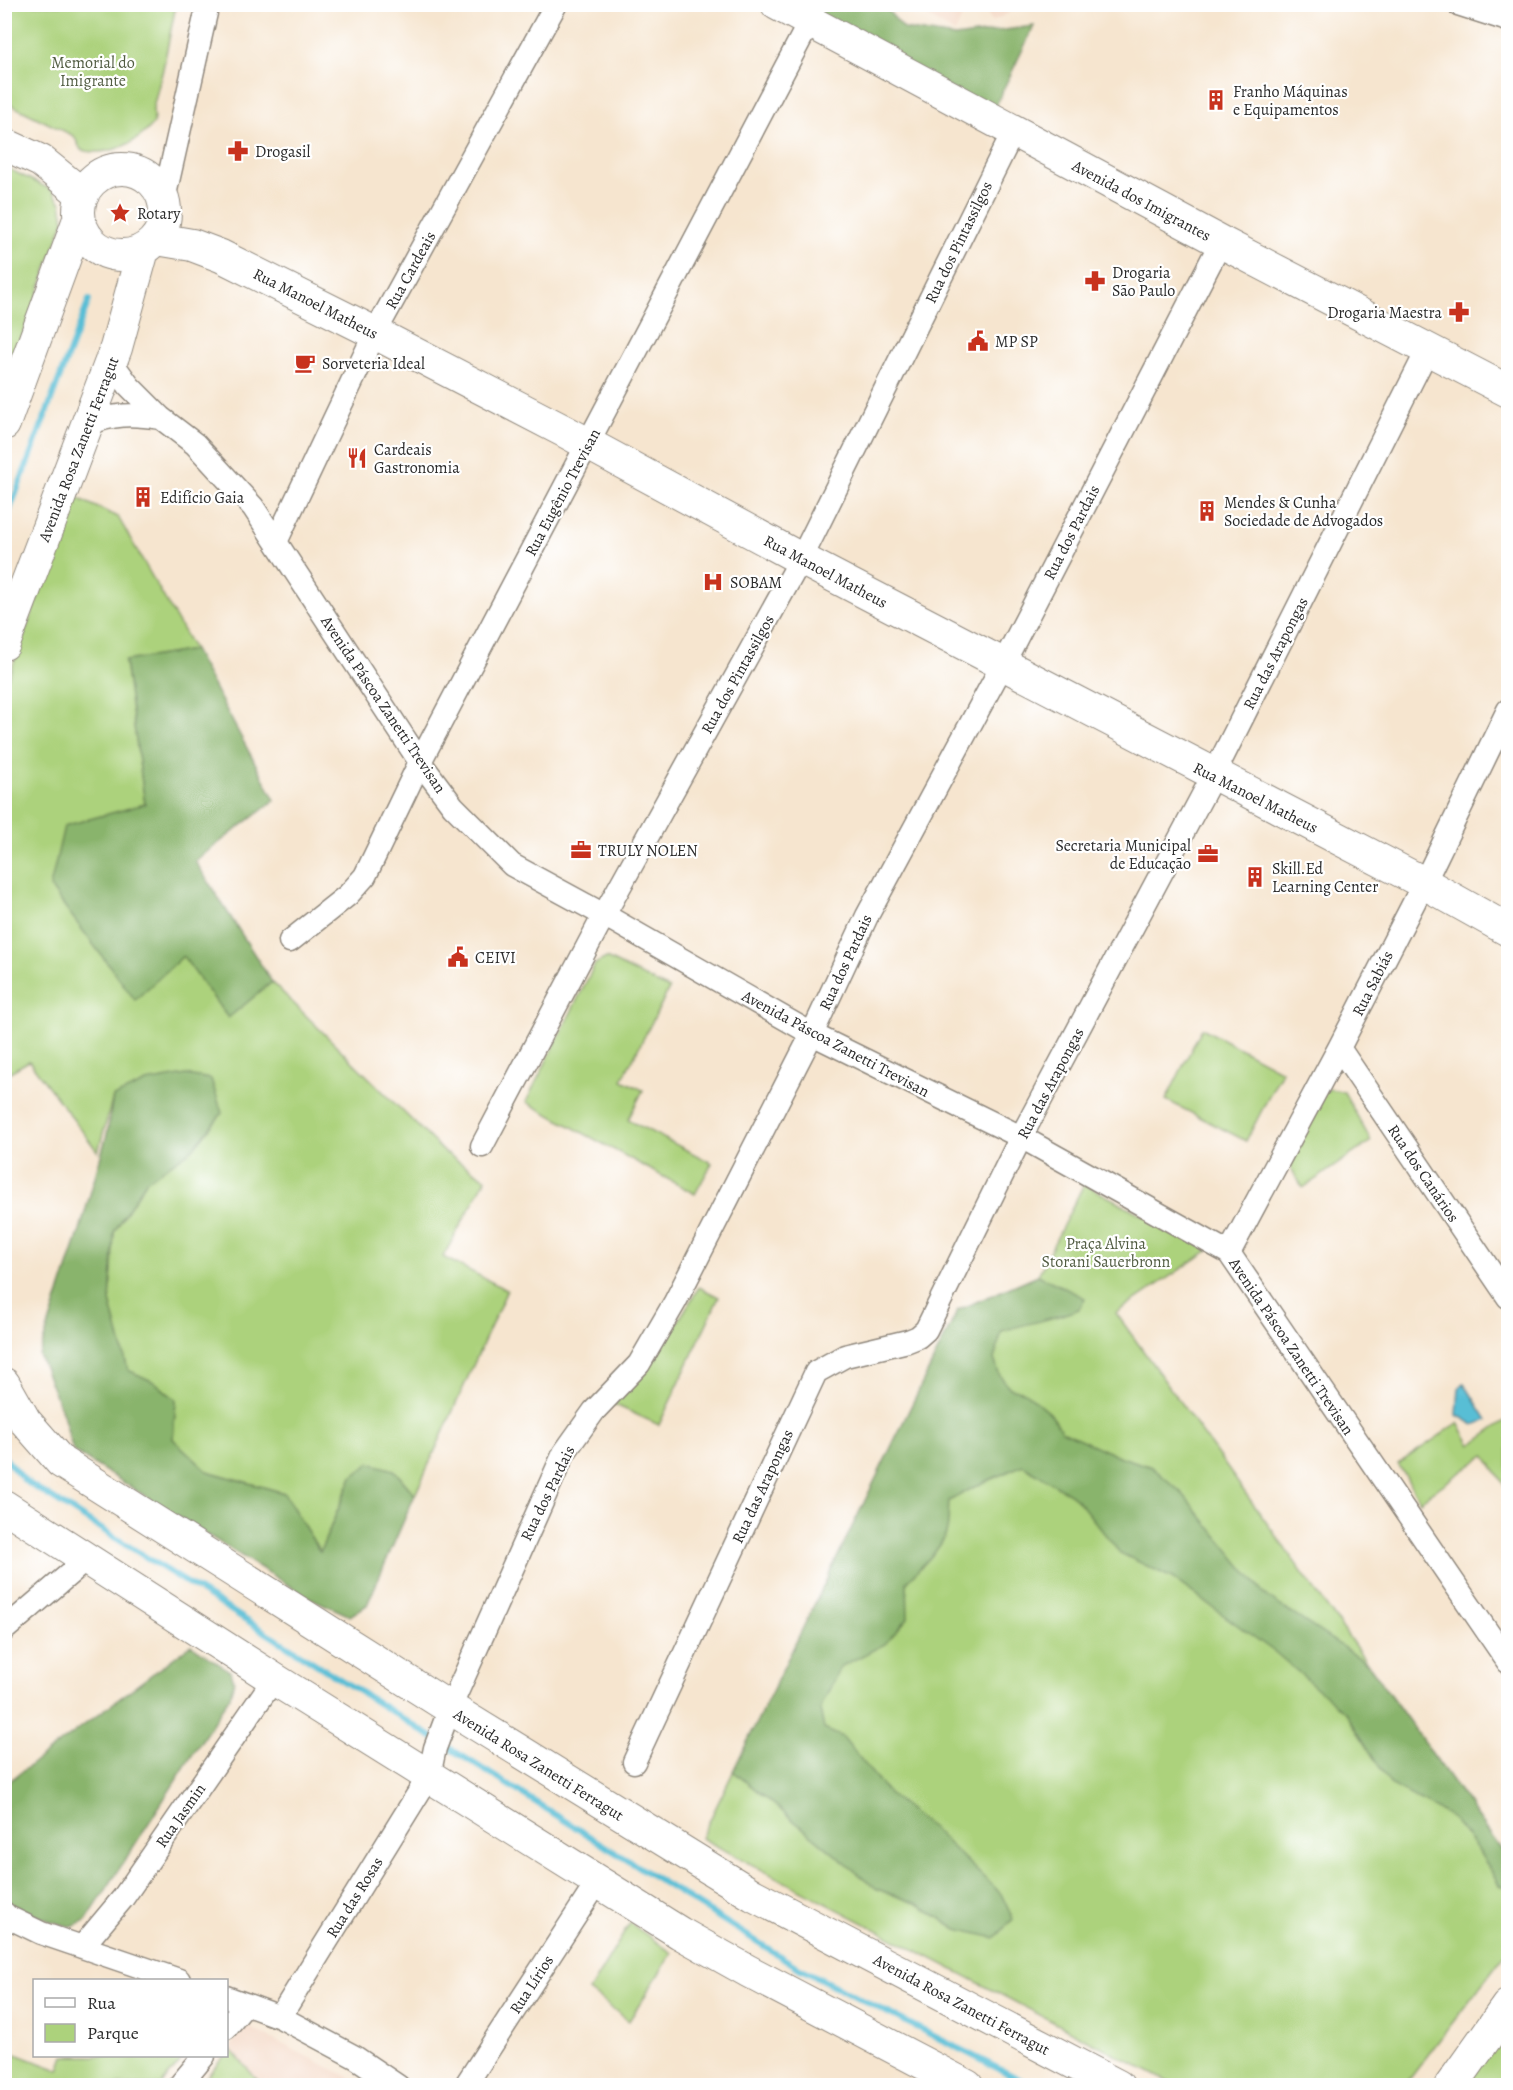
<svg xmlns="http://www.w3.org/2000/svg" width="1513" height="2090" viewBox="0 0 1513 2090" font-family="Alegreya,serif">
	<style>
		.built { fill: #f3d4bf }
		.green { fill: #acd27c; stroke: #6c7e54; stroke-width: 1.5 }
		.forest { fill: #89b46c; stroke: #5a704c; stroke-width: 1.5 }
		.water { fill: #58bed5; stroke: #427480; stroke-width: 1.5 }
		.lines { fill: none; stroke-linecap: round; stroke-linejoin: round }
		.stream { stroke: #58bed5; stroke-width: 6 }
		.minor-casing { stroke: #90887d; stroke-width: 25 }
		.secondary-casing { stroke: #90887d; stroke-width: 34 }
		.primary-casing { stroke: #90887d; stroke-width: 35 }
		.minor { stroke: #fff; stroke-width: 22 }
		.secondary { stroke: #fff; stroke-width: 32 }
		.primary { stroke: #fff; stroke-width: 33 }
		.labels { text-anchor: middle; stroke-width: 4.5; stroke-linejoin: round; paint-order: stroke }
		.park-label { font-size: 16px; fill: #525d43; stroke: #fff }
		.poi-label { font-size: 16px; fill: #2b2b2b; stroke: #fff; text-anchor: start }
		.street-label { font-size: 16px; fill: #2b2b2b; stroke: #fff }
	</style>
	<rect width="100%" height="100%" fill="#fff"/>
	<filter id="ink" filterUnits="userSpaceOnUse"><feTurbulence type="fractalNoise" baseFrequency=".0167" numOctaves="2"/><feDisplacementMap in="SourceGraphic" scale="12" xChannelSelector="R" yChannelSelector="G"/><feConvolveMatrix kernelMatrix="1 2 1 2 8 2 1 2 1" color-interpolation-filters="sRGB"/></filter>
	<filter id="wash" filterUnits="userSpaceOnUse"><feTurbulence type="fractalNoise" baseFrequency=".008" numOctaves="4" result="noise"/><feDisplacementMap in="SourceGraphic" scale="24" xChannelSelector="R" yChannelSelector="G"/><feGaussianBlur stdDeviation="1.35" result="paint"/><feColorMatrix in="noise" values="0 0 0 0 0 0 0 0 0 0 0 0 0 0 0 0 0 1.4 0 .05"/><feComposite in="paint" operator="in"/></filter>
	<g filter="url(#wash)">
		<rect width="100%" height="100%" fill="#f6e5cf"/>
		<!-- built -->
		<path class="built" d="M908,5H967L955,33Z
			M983,5H1023L992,22Z
			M246,2026L365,2085L197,2086L222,2056H226L227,2050Z"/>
		<!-- green -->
		<path class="green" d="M4,5H176L163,69L153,108L154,123C137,144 108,157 81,150L74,136L5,102Z
			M5,167L52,190L61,203L64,221L5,385Z
			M75,497L118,517L194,650L125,661L145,804L64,826L135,999L183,956L228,1018L272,982L444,1152L486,1179L443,1257L507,1290L415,1495L394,1470L352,1477L320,1552L284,1493L207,1471L173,1439L176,1400L156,1383L128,1371L110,1301L114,1232L146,1181L193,1149L113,1097L98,1152L29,1061L5,1075L4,689Z
			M606,958L669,989L622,1080L643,1090L628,1120L712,1163L695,1194L526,1102L595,964Z
			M1202,1028L1282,1071L1246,1141L1166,1100Z
			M1330,1089L1344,1092L1371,1141L1303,1188L1287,1162L1321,1092Z
			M1084,1184L1209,1250L1116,1313L1508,1859V1950L1405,2085H1174L701,1838L958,1310L1038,1275Z
			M699,1287L719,1297L659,1425L611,1403L668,1338Z
			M1508,1419V1491L1485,1455L1420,1501L1398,1464L1458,1423L1471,1445Z
			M630,1923L672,1953L629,2021L589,1991Z
			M1508,2021V2085H1461Z
			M230,2049L262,2085H200Z
			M5,2050L59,2070L64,2056H186L161,2085L5,2086Z"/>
		<!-- forest -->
		<path class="forest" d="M795,5H883L904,29L955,37L1034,26L993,111Z
			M194,650L275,800L195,861L272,982L228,1018L183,956L135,1000L50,887L64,826L145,804L125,661Z
			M186,1075L211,1079L222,1113L193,1149L146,1181L114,1232L110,1301L128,1370L156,1383L176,1400L173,1439L207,1471L284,1493L320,1552L352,1477L370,1463L394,1470L415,1495L367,1605L350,1616L304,1595L73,1451L63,1414L39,1355L80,1230L107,1134L113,1097L146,1082Z
			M1038,1275L1085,1298L1079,1309C1054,1319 1028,1323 1002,1331L994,1359L1000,1376L1010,1388L1025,1392L1050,1413L1062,1431L1115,1455L1152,1467L1183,1494L1266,1596L1367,1663L1508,1859V1887L1499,1885L1478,1850L1451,1817L1390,1784L1346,1713L1276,1653L1172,1578L1120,1553L1076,1498L1023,1465L978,1485L949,1501C948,1510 949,1521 947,1530C943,1548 919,1568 907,1582L908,1618L885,1644L840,1667L820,1709L824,1729L843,1737L888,1793L933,1829L1001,1894L1013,1919L995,1938L957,1929L918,1904L877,1889L733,1771L958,1310Z
			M191,1645L231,1672L234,1681L230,1696L86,1921L72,1927L50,1921L9,1905L5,1899L4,1785Z"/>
		<!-- water -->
		<path class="water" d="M1464,1383L1487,1420L1474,1425L1457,1415L1459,1388Z"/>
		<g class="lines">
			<!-- stream -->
			<path class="stream" d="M4,525L89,300
				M4,1457L25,1481L799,1968L1033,2086"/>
		</g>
	</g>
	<g filter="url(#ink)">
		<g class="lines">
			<!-- minor casing -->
			<g class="minor-casing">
				<path id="minor" d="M1458,4L1508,20
					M164,199L208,4
					M116,349V368L129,386L161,418L195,444L253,507L420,762L453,806L512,865L604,915L812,1034L1021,1137L1229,1253L1508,1662
					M87,425C112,413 134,414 161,418
					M276,542L375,333L556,4
					M290,941L348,895L365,876L420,762L810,21
					M1339,1048L1508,1297
					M482,1146L604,915L801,559L1013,132
					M1229,1253L1339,1048L1424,883L1508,710
					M4,1630L87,1559
					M634,1762L816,1372L845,1356L908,1341L918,1337L926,1330L1021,1137L1214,774L1428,349
					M4,1913L8,1917L41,1933L179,1980
					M82,1947L123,1898L274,1679
					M226,1997L280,2017L355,2057L398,2086
					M280,2017L429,1776L435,1748L450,1708L564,1453L594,1411L639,1364L675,1302L812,1034L867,916L1003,664L1221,242
					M226,2028L246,2004
					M179,2086L204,2056
					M465,2086L597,1883"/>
			</g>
			<!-- secondary casing -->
			<g class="secondary-casing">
				<path id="secondary" d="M777,4L1221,242L1508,391
					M4,144L41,161L83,195
					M79 212a43 43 0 1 1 86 0a43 43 0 1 1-86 0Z
					M157,239L192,245L221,256L375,333L566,432L801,559L1424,883L1508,930
					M4,424L79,219
					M4,644L116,348L143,250
					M4,1384L25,1421L61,1462L450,1708L753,1895L1118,2086
					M4,1506L274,1679L680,1933L748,1971L967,2086"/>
			</g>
			<!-- primary casing -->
			<g class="primary-casing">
				<path id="primary" d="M1451,2086L1508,2006"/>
			</g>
			<!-- minor -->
			<use href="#minor" class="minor"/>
			<!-- secondary -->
			<use href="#secondary" class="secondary"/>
			<!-- primary -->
			<use href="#primary" class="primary"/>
		</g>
	</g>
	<!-- icons -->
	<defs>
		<g id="building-bare" transform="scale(1.62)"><path d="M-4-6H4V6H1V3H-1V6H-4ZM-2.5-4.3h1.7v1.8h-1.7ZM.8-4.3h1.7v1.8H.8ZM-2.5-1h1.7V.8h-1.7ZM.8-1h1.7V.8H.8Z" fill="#c8321e" stroke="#fff" stroke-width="2.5" paint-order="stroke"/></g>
		<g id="pharmacy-bare" transform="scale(1.62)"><path d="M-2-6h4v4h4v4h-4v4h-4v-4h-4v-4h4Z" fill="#c8321e" stroke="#fff" stroke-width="2.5" paint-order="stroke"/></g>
		<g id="sight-bare" transform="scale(1.62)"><path d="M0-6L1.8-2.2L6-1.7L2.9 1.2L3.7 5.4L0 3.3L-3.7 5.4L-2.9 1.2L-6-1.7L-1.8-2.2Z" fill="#c8321e" stroke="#fff" stroke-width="2.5" paint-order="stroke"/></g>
		<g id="civic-bare" transform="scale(1.62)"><path d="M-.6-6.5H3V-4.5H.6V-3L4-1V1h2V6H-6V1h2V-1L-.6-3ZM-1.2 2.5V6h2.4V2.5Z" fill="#c8321e" stroke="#fff" stroke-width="2.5" paint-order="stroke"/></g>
		<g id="cafe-bare" transform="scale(1.62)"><path d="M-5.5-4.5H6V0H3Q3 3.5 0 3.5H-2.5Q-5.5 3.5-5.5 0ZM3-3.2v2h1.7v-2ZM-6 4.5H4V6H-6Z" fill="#c8321e" stroke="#fff" stroke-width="2.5" paint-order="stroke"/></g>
		<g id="restaurant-bare" transform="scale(1.62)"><path d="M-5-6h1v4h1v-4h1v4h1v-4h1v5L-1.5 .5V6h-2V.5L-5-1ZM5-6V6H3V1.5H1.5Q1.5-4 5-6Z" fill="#c8321e" stroke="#fff" stroke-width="2.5" paint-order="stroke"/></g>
		<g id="hospital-bare" transform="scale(1.62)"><path d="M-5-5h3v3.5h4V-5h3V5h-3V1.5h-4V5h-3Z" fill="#c8321e" stroke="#fff" stroke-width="2.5" paint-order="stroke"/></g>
		<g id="office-bare" transform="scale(1.62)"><path d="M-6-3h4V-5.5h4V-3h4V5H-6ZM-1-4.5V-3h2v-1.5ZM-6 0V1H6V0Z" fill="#c8321e" stroke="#fff" stroke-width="2.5" paint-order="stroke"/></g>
	</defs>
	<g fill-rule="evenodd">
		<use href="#building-bare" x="1216" y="100"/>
		<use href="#pharmacy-bare" x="238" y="151"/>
		<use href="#sight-bare" x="120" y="213"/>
		<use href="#pharmacy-bare" x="1095" y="281"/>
		<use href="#pharmacy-bare" x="1459" y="312"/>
		<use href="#civic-bare" x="978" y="341"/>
		<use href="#cafe-bare" x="305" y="363"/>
		<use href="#restaurant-bare" x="357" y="458"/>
		<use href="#building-bare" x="143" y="497"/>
		<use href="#building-bare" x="1207" y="511"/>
		<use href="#hospital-bare" x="713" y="582"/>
		<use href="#office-bare" x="581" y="850"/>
		<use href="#office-bare" x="1208" y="854"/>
		<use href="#building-bare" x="1255" y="877"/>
		<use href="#civic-bare" x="458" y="957"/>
	</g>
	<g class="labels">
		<!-- park labels -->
		<g class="park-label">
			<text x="93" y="68">Memorial do<tspan x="93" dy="18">Imigrante</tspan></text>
			<text x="1106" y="1249">Praça Alvina<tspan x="1106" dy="18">Storani Sauerbronn</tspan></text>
		</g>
		<!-- poi labels -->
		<g class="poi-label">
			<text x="1233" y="97">Franho Máquinas<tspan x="1233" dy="18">e Equipamentos</tspan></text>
			<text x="255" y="157">Drogasil</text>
			<text x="137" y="219">Rotary</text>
			<text x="1112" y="278">Drogaria<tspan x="1112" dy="18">São Paulo</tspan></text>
			<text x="1442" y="318" text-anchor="end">Drogaria Maestra</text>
			<text x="995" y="347">MP SP</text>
			<text x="322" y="369">Sorveteria Ideal</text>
			<text x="374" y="455">Cardeais<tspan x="374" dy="18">Gastronomia</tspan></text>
			<text x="160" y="503">Edifício Gaia</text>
			<text x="1224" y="508">Mendes &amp; Cunha<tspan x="1224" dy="18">Sociedade de Advogados</tspan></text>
			<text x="730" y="588">SOBAM</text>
			<text x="1191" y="851" text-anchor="end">Secretaria Municipal<tspan x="1191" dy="18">de Educação</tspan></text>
			<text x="598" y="856">TRULY NOLEN</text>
			<text x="1272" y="874">Skill.Ed<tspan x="1272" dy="18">Learning Center</tspan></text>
			<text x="475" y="963">CEIVI</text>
		</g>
		<!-- street labels -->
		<g class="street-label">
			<text transform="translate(1142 200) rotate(28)" y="6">Avenida dos Imigrantes</text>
			<text transform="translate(958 242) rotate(-64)" y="6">Rua dos Pintassilgos</text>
			<text transform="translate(410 270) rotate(-61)" y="6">Rua Cardeais</text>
			<text transform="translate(316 303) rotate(27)" y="6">Rua Manoel Matheus</text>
			<text transform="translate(78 449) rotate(-69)" y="6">Avenida Rosa Zanetti Ferragut</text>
			<text transform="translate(562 492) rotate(-62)" y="6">Rua Eugênio Trevisan</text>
			<text transform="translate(1071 532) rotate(-63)" y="6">Rua dos Pardais</text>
			<text transform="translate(826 571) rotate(28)" y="6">Rua Manoel Matheus</text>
			<text transform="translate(1275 653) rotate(-63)" y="6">Rua das Arapongas</text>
			<text transform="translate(737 674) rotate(-61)" y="6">Rua dos Pintassilgos</text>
			<text transform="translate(384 704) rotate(56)" y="6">Avenida Páscoa Zanetti Trevisan</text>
			<text transform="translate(1256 797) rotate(27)" y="6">Rua Manoel Matheus</text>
			<text transform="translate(845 962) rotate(-65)" y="6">Rua dos Pardais</text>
			<text transform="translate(1372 983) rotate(-63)" y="6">Rua Sabiás</text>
			<text transform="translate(836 1043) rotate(28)" y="6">Avenida Páscoa Zanetti Trevisan</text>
			<text transform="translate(1050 1083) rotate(-62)" y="6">Rua das Arapongas</text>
			<text transform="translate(1424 1173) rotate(56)" y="6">Rua dos Canários</text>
			<text transform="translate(1292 1346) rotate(56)" y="6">Avenida Páscoa Zanetti Trevisan</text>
			<text transform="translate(762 1486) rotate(-65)" y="6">Rua das Arapongas</text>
			<text transform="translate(547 1493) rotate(-64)" y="6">Rua dos Pardais</text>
			<text transform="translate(539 1764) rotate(32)" y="6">Avenida Rosa Zanetti Ferragut</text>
			<text transform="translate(180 1815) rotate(-55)" y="6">Rua Jasmin</text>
			<text transform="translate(354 1897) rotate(-58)" y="6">Rua das Rosas</text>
			<text transform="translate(531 1984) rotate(-57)" y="6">Rua Lírios</text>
			<text transform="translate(962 2004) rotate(28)" y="6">Avenida Rosa Zanetti Ferragut</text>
		</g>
	</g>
	<!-- margin -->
	<rect width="1513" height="2090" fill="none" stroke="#fff" stroke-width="24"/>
	<!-- legend -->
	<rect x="33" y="1979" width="195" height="78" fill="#ffffff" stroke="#aaaaaa" stroke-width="1.5"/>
	<rect x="45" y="1998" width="30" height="9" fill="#ffffff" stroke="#aaaaaa" stroke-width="1.5"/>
	<text x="87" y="2009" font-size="18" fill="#2b2b2b">Rua</text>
	<rect x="45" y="2024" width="30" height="18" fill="#acd27c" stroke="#aaaaaa" stroke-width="1.5"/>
	<text x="87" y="2039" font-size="18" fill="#2b2b2b">Parque</text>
</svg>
